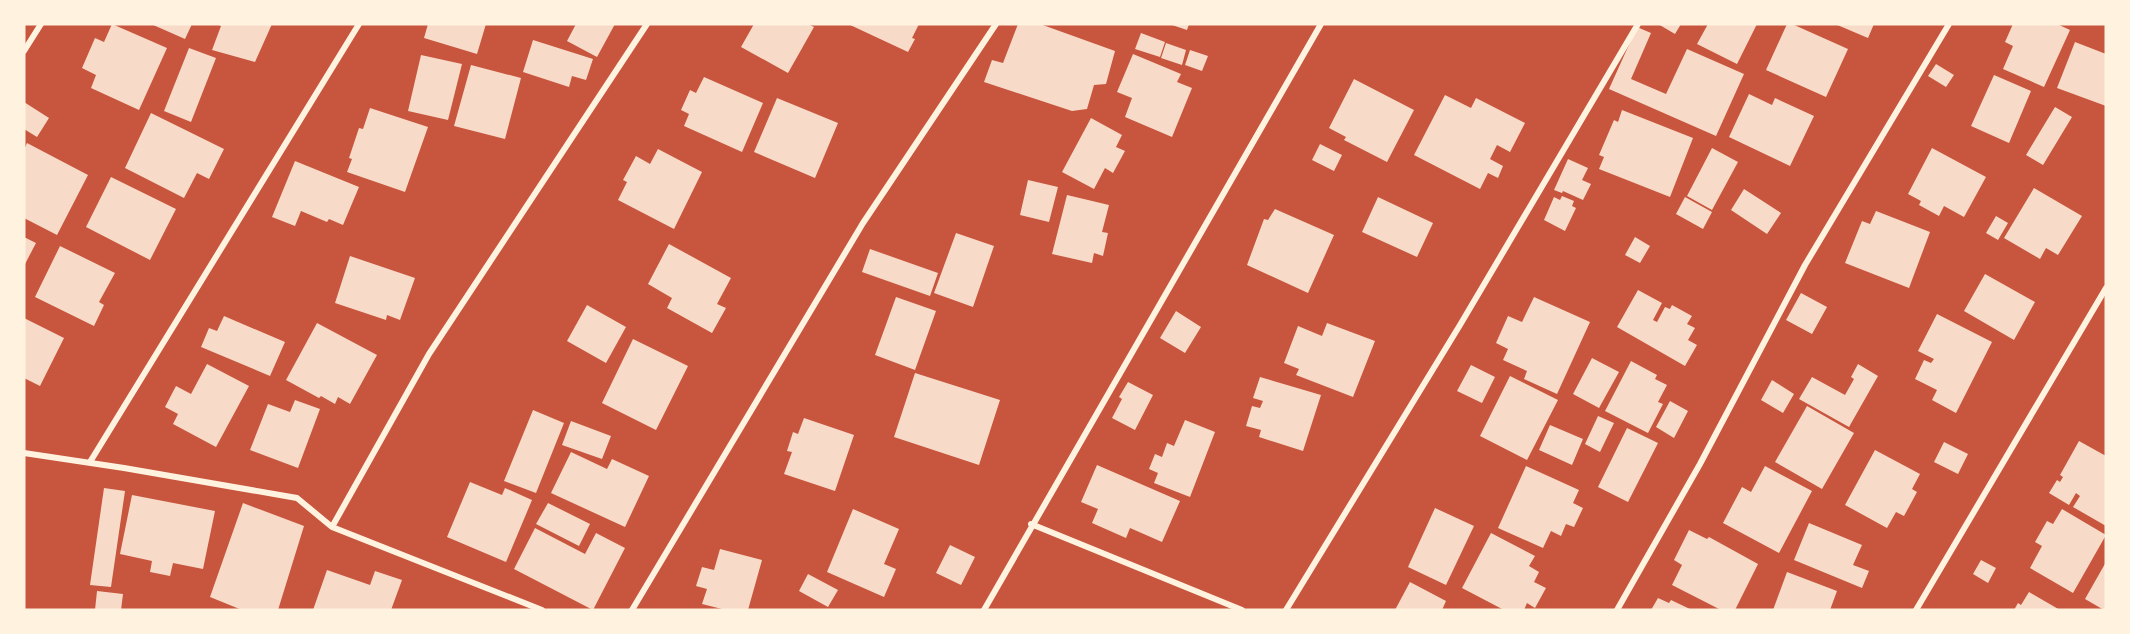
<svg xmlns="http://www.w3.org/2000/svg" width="2130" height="634" viewBox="0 0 2130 634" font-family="'Varela Round',sans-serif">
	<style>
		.building { fill: #f7dbc8 }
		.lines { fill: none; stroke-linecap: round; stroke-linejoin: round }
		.minor { stroke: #fff3e0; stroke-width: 6 }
	</style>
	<rect width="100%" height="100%" fill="#c8553d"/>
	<!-- building -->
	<path class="building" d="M112,24L167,48L139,110L91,88L96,75L82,68L95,38L104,42Z
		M151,24H192L185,39Z
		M217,24H272L255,62L212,50L221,26Z
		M428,24H486L477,54L424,38Z
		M576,24H615L597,57L567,41Z
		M754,24H808L814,27L788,73L741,47Z
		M848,24H919L912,38L915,39L908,52Z
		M1018,24H1040L1115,51L1106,84L1094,85L1087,109L1072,111L984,82L992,60L1003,63Z
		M1169,24H1189L1187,30Z
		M1658,24H1681L1675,34Z
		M1708,24H1757L1737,64L1697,44Z
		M1787,24H1792L1848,49L1826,97L1766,70Z
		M1835,24H1874L1868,38Z
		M2013,24H2057L2070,30L2044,87L2003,69L2013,46L2005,42Z
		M1637,27L1651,33L1631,79L1666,94L1687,49L1744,74L1716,136L1609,89Z
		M1141,33L1165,42L1160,57L1135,49Z
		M533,40L593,59L586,80L572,76L569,87L523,72Z
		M2075,42L2106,54V106L2057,88Z
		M1166,43L1186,50L1182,65L1161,58Z
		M189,48L216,58L191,122L164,111Z
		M1190,50L1208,56L1202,71L1185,65Z
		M1133,54L1181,74L1177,82L1192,88L1172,137L1125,117L1132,98L1117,92Z
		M421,55L462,64L448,120L408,111Z
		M1936,64L1954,75L1946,87L1928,76Z
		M471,65L521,78L505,139L454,126Z
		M1994,75L2031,91L2009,143L1971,126Z
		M704,77L763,103L742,152L684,126L689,114L681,110L690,90L696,93Z
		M1354,79L1414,110L1387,162L1344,140L1346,137L1329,128Z
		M1749,94L1772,105L1775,98L1814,116L1790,166L1729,137Z
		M1445,95L1471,108L1476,98L1525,123L1510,152L1497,145L1490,159L1503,166L1498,178L1488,173L1480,189L1414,155Z
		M777,98L838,123L815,178L754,152Z
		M24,102L49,118L37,137L24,129Z
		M2055,107L2072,117L2043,165L2026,155Z
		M370,108L428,127L405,192L347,172L352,159L349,158L359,128L363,129Z
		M1622,110L1693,138L1670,197L1599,169L1604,157L1599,155L1614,120L1618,122Z
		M151,113L224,149L209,179L197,173L184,198L125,168Z
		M1091,118L1122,135L1116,147L1125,151L1113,173L1105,168L1094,189L1062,172Z
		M27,143L88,175L57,235L24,218V150Z
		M1320,144L1342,155L1334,171L1312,160Z
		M1712,148L1738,162L1712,210L1687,196Z
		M1932,148L1986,177L1964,217L1944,206L1939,216L1919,205L1921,201L1908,194Z
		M658,149L702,172L674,229L618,200L627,182L623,180L636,156L650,164Z
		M1568,159L1588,168L1582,180L1591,184L1583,200L1563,191L1562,193L1554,190Z
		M295,161L359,187L343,225L329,219L327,222L301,211L295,226L272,217Z
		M111,177L176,209L150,260L86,227Z
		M1028,180L1058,187L1049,222L1020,215Z
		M2034,188L2082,216L2058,255L2046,248L2040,259L2004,238Z
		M1744,189L1781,213L1767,234L1731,210Z
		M1067,195L1109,205L1102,232L1108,233L1103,256L1094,253L1092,263L1052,254Z
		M1562,196L1574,201L1572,206L1576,208L1565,231L1544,220L1554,197L1560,200Z
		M1378,197L1433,223L1417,257L1362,232Z
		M1685,197L1712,212L1703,229L1676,214Z
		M1275,209L1334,235L1308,293L1247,265L1264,219L1268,220Z
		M1876,211L1930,232L1909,288L1845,263L1862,221L1870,224Z
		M1996,216L2008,223L1998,240L1986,233Z
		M956,233L994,246L973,307L934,293Z
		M24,237L36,243L24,266Z
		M1635,237L1650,246L1640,263L1625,255Z
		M669,244L731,278L717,304L726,308L712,333L667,308L672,298L648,284Z
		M60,246L115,273L99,302L104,305L94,326L35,297Z
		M870,249L938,273L930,296L862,272Z
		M350,256L415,278L400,320L387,315L386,320L335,303Z
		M1985,274L2035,302L2014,340L1964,311Z
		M1638,290L1662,303L1653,320L1657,322L1665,307L1670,309L1672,305L1692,316L1687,324L1695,328L1688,340L1697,345L1685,366L1617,327Z
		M1801,293L1827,307L1812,334L1786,320Z
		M896,297L936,311L915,370L875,355Z
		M1534,297L1590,322L1557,394L1524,379L1527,371L1503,360L1508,349L1496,343L1508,316L1522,322Z
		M587,305L626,327L606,363L567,341Z
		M1176,311L1201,327L1185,353L1160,338Z
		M1937,314L1992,342L1956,413L1932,400L1937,390L1915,379L1924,360L1931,363L1934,359L1918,351Z
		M224,316L285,342L270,376L201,347L209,328L217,331Z
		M24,318L64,338L40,386L24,378Z
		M317,323L377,355L350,404L338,397L335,404L321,396L319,398L286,380Z
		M1327,323L1375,341L1353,397L1296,375L1299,369L1284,363L1298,326L1322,336Z
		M633,339L688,366L656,430L602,403Z
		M1592,358L1619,372L1599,408L1573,394Z
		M1631,361L1657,375L1655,379L1667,385L1658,402L1663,404L1648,433L1605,411Z
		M207,364L249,386L216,447L173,424L178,414L165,407L176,386L191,394Z
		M1858,364L1878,376L1849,427L1799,399L1812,377L1845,395L1854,379L1851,377Z
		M1471,365L1495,377L1482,403L1457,391Z
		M915,373L1000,400L979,465L894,437Z
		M1510,376L1558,400L1527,460L1480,436Z
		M1260,377L1321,395L1303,451L1259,437L1261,430L1246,426L1252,406L1260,408L1263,401L1253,398Z
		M1772,380L1794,394L1783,413L1761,400Z
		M1128,382L1153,395L1135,430L1112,418L1122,399L1119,397Z
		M295,400L320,409L298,468L250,450L268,404L290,412Z
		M1670,401L1688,411L1674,438L1656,427Z
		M1807,406L1854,433L1822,489L1775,462Z
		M533,410L564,423L536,493L504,481Z
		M1598,416L1614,423L1600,452L1585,444Z
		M804,418L854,435L835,491L784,474L792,452L787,451L793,432L798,434Z
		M1185,420L1215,432L1190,497L1154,483L1158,473L1149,469L1155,454L1162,457L1167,443L1174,446Z
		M571,421L611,436L602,459L562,445Z
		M1550,425L1583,439L1572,465L1539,450Z
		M1627,428L1658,443L1628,502L1598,487Z
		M2079,441L2106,456V526L2073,507L2080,496L2076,493L2069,505L2049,493L2057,480L2060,482L2063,477L2060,475Z
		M1944,442L1968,454L1958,474L1934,462Z
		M1875,450L1920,474L1912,489L1917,492L1904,516L1896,512L1887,528L1845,505Z
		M571,452L607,469L612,459L649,476L625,527L551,493Z
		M1097,465L1180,501L1162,542L1130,528L1126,538L1092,523L1098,509L1081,502Z
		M1526,466L1579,490L1573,503L1583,508L1574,527L1566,524L1561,536L1551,531L1543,548L1498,528Z
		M1765,466L1812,491L1779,553L1723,523L1742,487L1751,492Z
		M470,482L502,495L505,488L532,500L506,562L447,537Z
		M104,488L125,491L111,587L90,585Z
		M132,495L215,511L203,569L173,563L170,576L150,572L152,561L120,554Z
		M243,503L304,526L278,610H242L210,597Z
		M548,503L590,524L579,546L536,524Z
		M1435,508L1474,526L1446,585L1408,567Z
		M853,509L899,529L884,564L896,569L884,597L827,572Z
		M2062,509L2106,535L2073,593L2030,568L2042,546L2035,542L2047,521L2053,524Z
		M1809,523L1862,545L1853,565L1869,571L1862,588L1794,560Z
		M535,528L585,554L596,533L625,548L593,610L514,569Z
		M1689,530L1707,539L1709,537L1758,564L1735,610H1721L1672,585L1682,565L1674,560Z
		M1491,533L1535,556L1529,566L1539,572L1534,582L1546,588L1535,608L1527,603L1524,610H1504L1462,588Z
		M950,545L975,557L961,585L936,573Z
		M720,549L762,560L748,610H726L702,604L707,589L696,586L702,567L714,570Z
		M1981,560L1996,568L1988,583L1973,574Z
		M2106,562V610H2104L2085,599Z
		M327,570L370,585L375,571L402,580L391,610H313Z
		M1787,572L1837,591L1830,610H1773Z
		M808,574L838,590L828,607L799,591Z
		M1410,582L1446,601L1442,610H1395Z
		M97,591L123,594L121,610H95Z
		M2029,592L2060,610H2014L2018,603L2021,605Z
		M1658,598L1669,603L1671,600L1692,610H1651Z"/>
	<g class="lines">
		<!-- minor -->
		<path class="minor" d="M24,51L41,24
			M24,453L124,468L297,498L332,527L542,610
			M90,462L359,24
			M1031,524L1242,610
			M332,527L429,354L647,24
			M632,610L863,223L996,24
			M984,610L1321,24
			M1286,610L1460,325L1638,24
			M1617,610L1700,464L1805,265L1949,24
			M1916,610L2106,288"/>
	</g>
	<!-- border -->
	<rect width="2130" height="634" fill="none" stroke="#fff3e0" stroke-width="51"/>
</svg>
